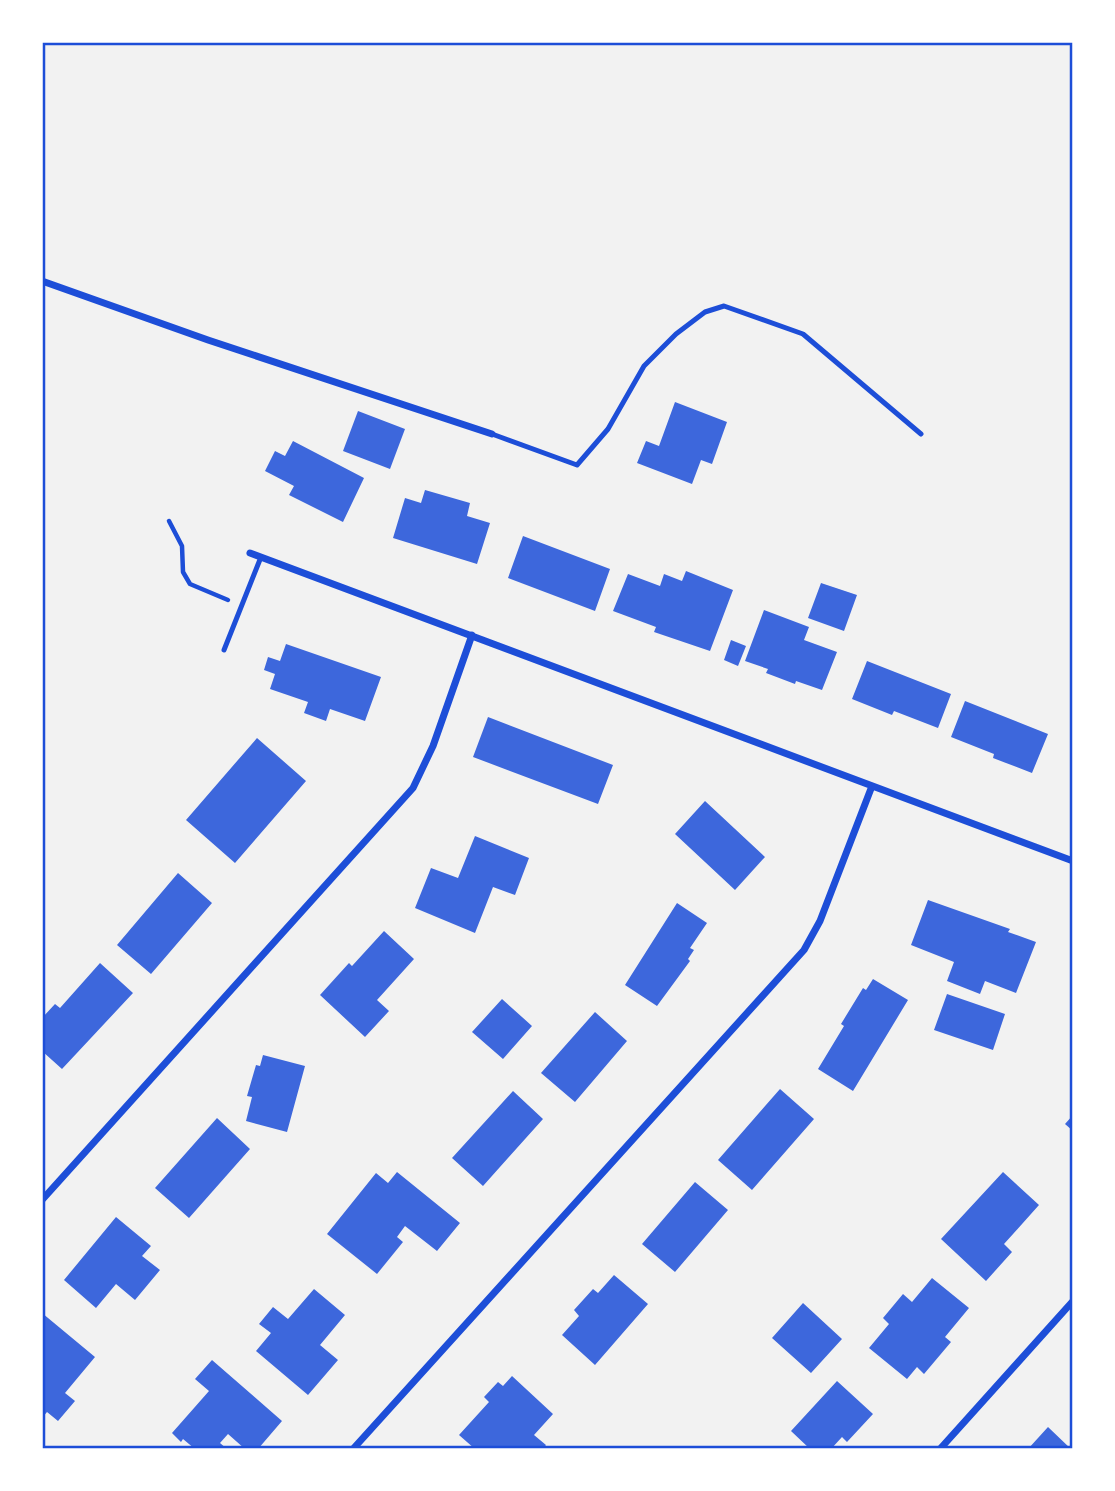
<svg xmlns="http://www.w3.org/2000/svg" width="1115" height="1491" viewBox="0 0 1115 1491" font-family="Rubik,sans-serif">
	<style>
		.building { fill: #3d67dc }
		.lines { fill: none; stroke-linecap: round; stroke-linejoin: round }
		.path { stroke: #1d4ed8; stroke-width: 4.5 }
		.service { stroke: #1d4ed8; stroke-width: 5 }
		.minor { stroke: #1d4ed8; stroke-width: 7 }
		.neatline { fill: none; stroke: #1d4ed8; stroke-width: 2.5 }
	</style>
	<rect width="100%" height="100%" fill="#f2f2f2"/>
	<!-- building -->
	<path class="building" d="M675,402L727,422L712,464L701,460L692,484L637,463L646,441L659,446Z
		M358,411L405,429L390,469L343,451Z
		M293,441L364,478L343,522L289,495L294,486L265,471L275,451L285,456Z
		M425,490L470,503L467,516L490,523L477,564L393,538L405,498L421,503Z
		M523,536L610,569L595,611L508,578Z
		M686,571L733,590L710,651L654,632L656,627L613,611L628,574L660,586L664,574L682,581Z
		M821,583L857,595L844,631L808,618Z
		M764,610L809,627L804,640L837,652L822,690L796,681L795,684L766,673L768,669L745,661Z
		M731,640L746,646L738,666L724,660Z
		M286,644L381,677L365,721L330,709L326,721L304,713L308,702L270,689L275,674L264,670L268,657L280,661Z
		M867,661L951,694L938,728L894,711L892,715L852,699Z
		M965,701L1048,734L1032,773L993,758L994,754L951,737Z
		M488,717L613,765L598,804L473,757Z
		M257,738L306,781L235,863L186,820Z
		M705,801L765,857L735,890L675,834Z
		M475,836L529,858L515,895L493,887L475,933L415,908L431,868L458,878Z
		M178,873L212,903L151,974L117,945Z
		M928,900L1010,929L1008,932L1036,942L1016,993L985,981L980,994L947,981L954,962L911,945Z
		M677,903L707,923L690,948L694,950L688,959L690,961L657,1006L625,985Z
		M384,931L414,959L377,1000L389,1011L365,1037L320,995L349,963L352,966Z
		M100,963L133,993L62,1069L42,1051V1018L55,1004L60,1008Z
		M873,979L908,1000L853,1091L818,1069L844,1026L841,1024L863,988L866,990Z
		M947,994L1005,1014L993,1050L934,1030Z
		M502,999L532,1026L503,1059L472,1032Z
		M595,1012L627,1041L575,1102L541,1073Z
		M263,1055L305,1066L287,1132L246,1121L252,1097L247,1096L256,1065L260,1066Z
		M780,1089L814,1119L752,1190L718,1160Z
		M513,1091L543,1119L483,1186L452,1158Z
		M1073,1115V1131L1065,1124Z
		M217,1118L250,1149L189,1218L155,1188Z
		M397,1172L460,1223L437,1251L405,1226L397,1237L403,1242L377,1274L327,1234L376,1173L388,1183Z
		M1003,1172L1039,1205L1004,1244L1012,1252L986,1281L941,1239Z
		M695,1182L728,1210L675,1272L642,1244Z
		M116,1217L151,1246L142,1256L160,1270L135,1300L116,1284L96,1308L64,1280Z
		M614,1275L648,1304L595,1365L562,1335L579,1316L574,1310L593,1289L598,1293Z
		M932,1278L969,1308L945,1337L951,1342L924,1374L917,1367L907,1379L869,1348L889,1324L883,1318L903,1294L912,1302Z
		M314,1289L345,1315L320,1345L338,1360L308,1395L256,1351L271,1333L259,1324L273,1307L288,1319Z
		M803,1303L842,1339L811,1373L772,1338Z
		M42,1313L95,1357L65,1393L75,1401L58,1421L47,1412L42,1418Z
		M212,1360L282,1421L258,1449H245L228,1434L220,1443L227,1449H195L183,1439L181,1442L172,1433L209,1391L195,1379Z
		M512,1376L553,1414L534,1435L546,1445L543,1449H475L459,1435L489,1402L484,1397L498,1382L503,1386Z
		M837,1381L873,1414L847,1442L842,1437L831,1449H810L791,1431Z
		M1048,1427L1071,1449H1028Z"/>
	<g class="lines">
		<!-- path -->
		<path class="path" d="M169,521L182,546L183,572L190,584L228,600"/>
		<!-- service -->
		<path class="service" d="M492,434L577,465L608,429L644,366L676,334L705,312L724,306L803,334L921,434
			M224,650L261,557"/>
		<!-- minor -->
		<path class="minor" d="M42,281L208,340L492,434
			M250,553L1073,861
			M42,1200L413,788L433,746L472,635
			M353,1449L804,950L820,921L872,786
			M940,1449L1073,1301"/>
	</g>
	<!-- border -->
	<rect width="1115" height="1491" fill="none" stroke="#ffffff" stroke-width="88"/>
	<rect x="44" y="44" width="1027" height="1403" class="neatline"/>
</svg>
